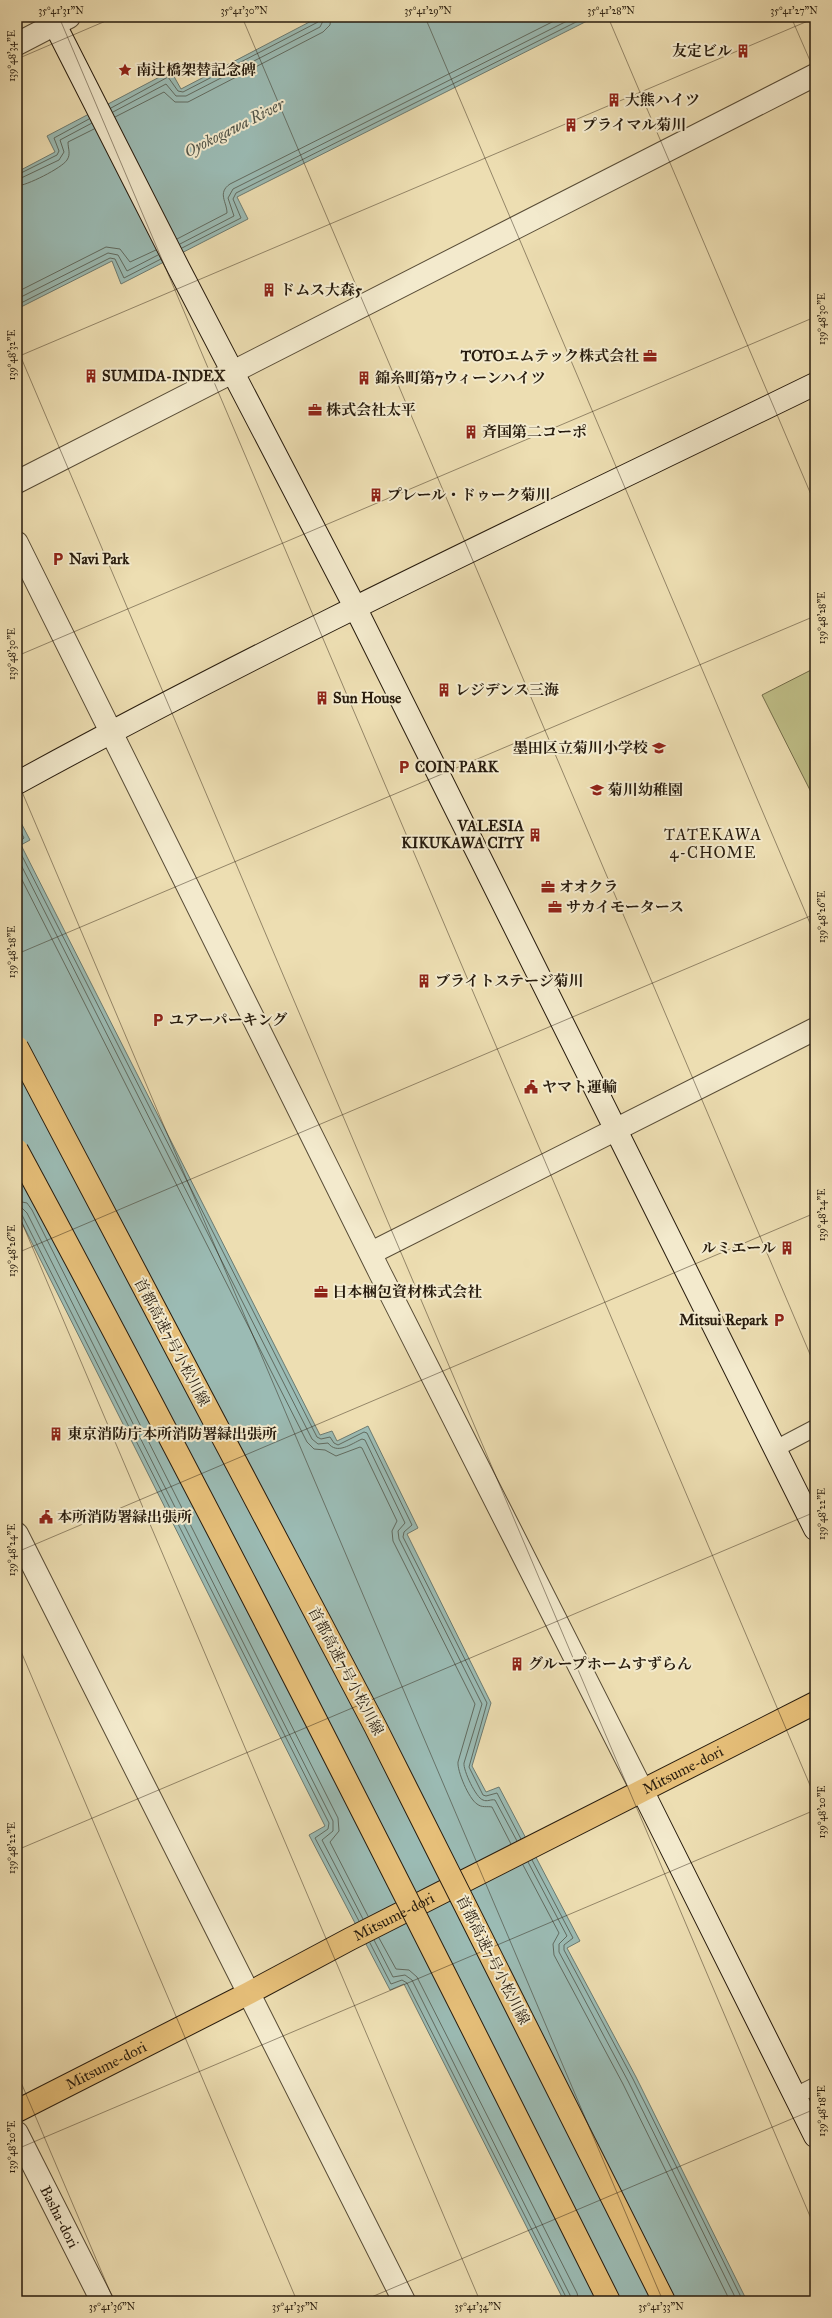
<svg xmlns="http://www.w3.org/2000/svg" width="832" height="2318" viewBox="0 0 832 2318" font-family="'IM FELL Great Primer','Noto Serif JP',serif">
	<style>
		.green { fill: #bfbf88; stroke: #736d4a }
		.water { fill: #9bbbb4; stroke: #6d7b71 }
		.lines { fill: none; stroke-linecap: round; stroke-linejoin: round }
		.shore { stroke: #616b60; stroke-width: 1 }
		.lane-casing { stroke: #584c36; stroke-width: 18 }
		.street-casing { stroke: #584c36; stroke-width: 24 }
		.secondary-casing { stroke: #271b0d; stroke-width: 24 }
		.primary-casing { stroke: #271b0d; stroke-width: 24 }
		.lane { stroke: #f3eacd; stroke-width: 16 }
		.street { stroke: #f3eacd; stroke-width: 22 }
		.secondary { stroke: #f3eacd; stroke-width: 22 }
		.primary { stroke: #e6bf79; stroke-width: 22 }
		.highway-bridge-casing { stroke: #271b0d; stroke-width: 24; stroke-linecap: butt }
		.highway-bridge { stroke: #e6bf79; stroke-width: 22 }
		.ticks { fill: none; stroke: #271b0d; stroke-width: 1; stroke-opacity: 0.45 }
		.labels { text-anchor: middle; stroke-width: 4; stroke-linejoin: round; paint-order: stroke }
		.poi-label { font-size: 15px; font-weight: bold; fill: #271b0d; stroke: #f3eacd; text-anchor: start }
		.street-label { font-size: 15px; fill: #271b0d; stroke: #f3eacd }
		.water-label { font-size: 16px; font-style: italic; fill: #505347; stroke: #f3eacd }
		.neighbourhood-label { font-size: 16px; letter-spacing: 1px; fill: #271b0d; stroke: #f3eacd }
		.neatline { fill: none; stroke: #271b0d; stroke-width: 1.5 }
		.ticks-label { font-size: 10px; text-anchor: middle; fill: #271b0d }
	</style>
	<rect width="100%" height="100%" fill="#eddeb2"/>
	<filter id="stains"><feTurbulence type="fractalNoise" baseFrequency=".005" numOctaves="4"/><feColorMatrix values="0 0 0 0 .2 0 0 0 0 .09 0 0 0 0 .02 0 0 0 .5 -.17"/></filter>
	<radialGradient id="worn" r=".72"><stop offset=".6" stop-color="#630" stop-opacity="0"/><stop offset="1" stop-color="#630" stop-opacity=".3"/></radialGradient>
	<!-- green -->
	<path class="green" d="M815,668V800L762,695Z"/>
	<!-- water -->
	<path class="water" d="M319,17H595L237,197L248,219L121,284L112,261L17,309V172L55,152L47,136L171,71L181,89Z
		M17,815L30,840L21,845L320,1435L332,1431L337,1441L368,1426L418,1528L407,1534L491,1703L472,1766L486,1792L499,1787L580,1941L567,1948L636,2077L747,2301H564L404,1984L390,1990L309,1835L325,1826L17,1213Z"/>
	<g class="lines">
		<!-- shore -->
		<path class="shore" d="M111,108L168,77L178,91L183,92L318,22L320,17
			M113,112L166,84L176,96H186L320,27L325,17
			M115,117L164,92L175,102H188L323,32L330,25L331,17
			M17,175L57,155L59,151L54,138L89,119
			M17,180L59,160L64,152L60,140L92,123
			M17,186C26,186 62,168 67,160C71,154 68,149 68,142L94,129
			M177,239L227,213C227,202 217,193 230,184L562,17
			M180,244L234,216L228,198L233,189L575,17
			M182,248L241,218L233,199L236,193L586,17
			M17,292L106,247L120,249L130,262L156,250
			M17,299L108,253L118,255L127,271L158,255
			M17,305L110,258L115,259L124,278L161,259
			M17,824L24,838L18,843V848L317,1437L321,1439L330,1437L334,1443L338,1445L364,1432L367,1433L412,1525L404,1532L403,1537L487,1703L469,1767L483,1795L486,1796L497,1793L521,1839
			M17,857L312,1439L318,1444L328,1443C337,1455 351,1444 362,1439L365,1440L405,1523L398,1531L399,1539L482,1704L464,1763C463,1770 476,1798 483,1800C487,1802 491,1799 495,1800L517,1841
			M17,870L307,1442L314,1449L325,1450L336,1456L360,1447L362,1448L397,1521L392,1531L393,1541L475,1704L458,1762C457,1771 469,1799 477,1804C482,1808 487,1806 492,1807L511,1844
			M17,1201L27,1203L32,1210L338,1818L339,1831L330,1842L368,1916
			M17,1207L22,1208L27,1213L333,1821V1831L322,1840L363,1919
			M17,1212L22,1215L329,1823L328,1829L315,1838L359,1921
			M532,1860L573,1938L564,1945V1950L633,2079L743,2301
			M528,1862L567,1936L559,1944V1952L628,2081L737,2301
			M523,1865L559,1933L553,1944L554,1955L623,2084L730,2301
			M379,1938L396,1969L409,1970L417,1977L577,2293L579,2301
			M374,1940L393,1977L405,1975L412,1980L573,2301
			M370,1943L391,1984L402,1980L407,1983L568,2301"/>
		<!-- lane casing -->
		<g class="lane-casing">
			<path id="lane" d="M775,1449L815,1428
				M795,2096L815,2086"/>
		</g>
		<!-- street casing -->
		<g class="street-casing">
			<g id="street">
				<path d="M17,44L69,17"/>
				<path d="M17,482L815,75"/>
				<path d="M17,543L381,1275L642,1790"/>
				<path d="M371,1253L815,1029"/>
				<path d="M17,1534L404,2301"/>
				<path id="s1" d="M17,2133L102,2301"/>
			</g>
		</g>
		<!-- secondary casing -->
		<g class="secondary-casing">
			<path id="secondary" d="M51,17L179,269L355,607L815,1529
				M17,783C278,640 548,514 815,384
				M642,1790L815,2136"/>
		</g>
		<!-- primary casing -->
		<g class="primary-casing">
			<g id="primary">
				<path id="s2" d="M17,2111L249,1993L350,1939L815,1703"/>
			</g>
		</g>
		<!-- lane -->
		<use href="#lane" class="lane"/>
		<!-- street -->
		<use href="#street" class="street"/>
		<!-- secondary -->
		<use href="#secondary" class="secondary"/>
		<!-- primary -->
		<use href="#primary" class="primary"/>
		<!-- highway-bridge casing -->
		<g class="highway-bridge-casing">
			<path id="highway-bridge" d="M17,1047L375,1726L664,2301
				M17,1150C222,1530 416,1915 609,2301"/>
		</g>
		<!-- highway-bridge -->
		<use href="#highway-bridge" class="highway-bridge"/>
	</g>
	<!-- ticks -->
	<path class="ticks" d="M59,17L815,1797M242,17L815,1366M425,17L815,935M608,17L815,504M791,17L815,72M17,59L115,17M17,348L815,2228M17,357L815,18M17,656L815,317M17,780L663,2301M17,954L815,616M17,1211L480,2301M17,1253L815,914M17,1552L815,1213M17,1642L297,2301M17,1850L815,1512M17,2073L114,2301M17,2149L815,1810M362,2301L815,2109"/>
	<!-- icons -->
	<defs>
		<g id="building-bare" transform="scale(1.08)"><path d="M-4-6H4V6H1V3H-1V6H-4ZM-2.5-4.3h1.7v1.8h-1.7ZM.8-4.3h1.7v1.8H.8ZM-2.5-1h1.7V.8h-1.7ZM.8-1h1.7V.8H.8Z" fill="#8f2418" stroke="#f3eacd" stroke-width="2.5" paint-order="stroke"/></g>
		<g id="sight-bare" transform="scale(1.08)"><path d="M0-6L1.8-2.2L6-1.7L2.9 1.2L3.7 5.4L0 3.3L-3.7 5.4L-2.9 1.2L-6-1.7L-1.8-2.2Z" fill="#8f2418" stroke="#f3eacd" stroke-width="2.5" paint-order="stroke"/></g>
		<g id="office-bare" transform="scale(1.08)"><path d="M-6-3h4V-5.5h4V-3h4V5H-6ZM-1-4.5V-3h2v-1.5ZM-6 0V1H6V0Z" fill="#8f2418" stroke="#f3eacd" stroke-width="2.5" paint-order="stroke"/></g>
		<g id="parking-bare" transform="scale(1.08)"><path d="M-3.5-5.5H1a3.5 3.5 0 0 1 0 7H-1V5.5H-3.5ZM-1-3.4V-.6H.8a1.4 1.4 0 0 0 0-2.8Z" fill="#8f2418" stroke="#f3eacd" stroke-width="2.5" paint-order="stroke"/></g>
		<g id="school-bare" transform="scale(1.08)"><path d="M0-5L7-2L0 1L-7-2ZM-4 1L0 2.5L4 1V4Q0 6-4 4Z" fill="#8f2418" stroke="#f3eacd" stroke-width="2.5" paint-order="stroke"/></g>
		<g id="civic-bare" transform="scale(1.08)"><path d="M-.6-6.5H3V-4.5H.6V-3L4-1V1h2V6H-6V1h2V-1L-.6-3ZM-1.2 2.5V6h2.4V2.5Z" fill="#8f2418" stroke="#f3eacd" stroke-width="2.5" paint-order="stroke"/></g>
	</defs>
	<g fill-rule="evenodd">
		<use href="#building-bare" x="743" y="51"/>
		<use href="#sight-bare" x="125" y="70"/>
		<use href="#building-bare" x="614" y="100"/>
		<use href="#building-bare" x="571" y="125"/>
		<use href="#building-bare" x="269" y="290"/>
		<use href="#office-bare" x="650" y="356"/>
		<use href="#building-bare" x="91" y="376"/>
		<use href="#building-bare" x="364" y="378"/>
		<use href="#office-bare" x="315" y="410"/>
		<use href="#building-bare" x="471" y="432"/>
		<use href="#building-bare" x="376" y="495"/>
		<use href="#parking-bare" x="58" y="559"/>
		<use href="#building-bare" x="444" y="690"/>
		<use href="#building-bare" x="322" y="698"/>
		<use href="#school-bare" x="659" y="748"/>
		<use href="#parking-bare" x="404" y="767"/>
		<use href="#school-bare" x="597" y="790"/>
		<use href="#building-bare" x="535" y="835"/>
		<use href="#office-bare" x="548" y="887"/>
		<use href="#office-bare" x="555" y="907"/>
		<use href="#building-bare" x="424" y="981"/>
		<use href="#parking-bare" x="158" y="1020"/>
		<use href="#civic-bare" x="531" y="1087"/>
		<use href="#building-bare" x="787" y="1248"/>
		<use href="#office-bare" x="321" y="1292"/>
		<use href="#parking-bare" x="779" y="1320"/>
		<use href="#building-bare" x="56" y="1434"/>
		<use href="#civic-bare" x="46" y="1517"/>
		<use href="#building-bare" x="517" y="1664"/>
	</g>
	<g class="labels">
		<!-- poi labels -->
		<g class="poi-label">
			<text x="732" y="56" text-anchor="end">友定ビル</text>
			<text x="136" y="75">南辻橋架替記念碑</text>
			<text x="625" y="105">大熊ハイツ</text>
			<text x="582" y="130">プライマル菊川</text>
			<text x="280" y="295">ドムス大森5</text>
			<text x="639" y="361" text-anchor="end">TOTOエムテック株式会社</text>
			<text x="102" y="381">SUMIDA-INDEX</text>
			<text x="375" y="383">錦糸町第7ウィーンハイツ</text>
			<text x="326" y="415">株式会社太平</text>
			<text x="482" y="437">斉国第二コーポ</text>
			<text x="387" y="500">プレール・ドゥーク菊川</text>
			<text x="69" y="564">Navi Park</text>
			<text x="455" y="695">レジデンス三海</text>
			<text x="333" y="703">Sun House</text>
			<text x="648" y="753" text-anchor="end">墨田区立菊川小学校</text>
			<text x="415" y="772">COIN PARK</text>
			<text x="608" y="795">菊川幼稚園</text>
			<text x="524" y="831" text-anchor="end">VALESIA<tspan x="524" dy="17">KIKUKAWA CITY</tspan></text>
			<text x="559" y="892">オオクラ</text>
			<text x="566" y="912">サカイモータース</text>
			<text x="435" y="986">ブライトステージ菊川</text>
			<text x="169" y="1025">ユアーパーキング</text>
			<text x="542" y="1092">ヤマト運輸</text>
			<text x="776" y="1253" text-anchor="end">ルミエール</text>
			<text x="332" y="1297">日本梱包資材株式会社</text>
			<text x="768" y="1325" text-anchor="end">Mitsui Repark</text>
			<text x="67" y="1439">東京消防庁本所消防署緑出張所</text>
			<text x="57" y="1522">本所消防署緑出張所</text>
			<text x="528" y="1669">グループホームすずらん</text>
		</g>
		<!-- street labels -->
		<g class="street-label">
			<text transform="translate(172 1342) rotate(62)" y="5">首都高速7号小松川線</text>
			<text transform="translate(346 1671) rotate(62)" y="5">首都高速7号小松川線</text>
			<text dy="5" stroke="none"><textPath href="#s2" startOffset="748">Mitsume-dori</textPath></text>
			<text dy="5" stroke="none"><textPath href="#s2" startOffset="424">Mitsume-dori</textPath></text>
			<text transform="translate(493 1960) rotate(63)" y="5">首都高速7号小松川線</text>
			<text dy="5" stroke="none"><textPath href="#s2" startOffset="100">Mitsume-dori</textPath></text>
			<text dy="5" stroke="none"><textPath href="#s1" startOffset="94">Basha-dori</textPath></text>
		</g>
		<!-- water labels -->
		<g class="water-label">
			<text transform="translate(234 127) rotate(-27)" y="6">Oyokogawa River</text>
		</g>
		<!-- neighbourhood labels -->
		<g class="neighbourhood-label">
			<text x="713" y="840">TATEKAWA<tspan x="713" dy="18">4-CHOME</tspan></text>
		</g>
	</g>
	<!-- margin -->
	<rect width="832" height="2318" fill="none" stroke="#eddeb2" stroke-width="44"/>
	<rect x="22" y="22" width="788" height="2274" class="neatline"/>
	<g class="ticks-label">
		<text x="61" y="14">35°41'31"N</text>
		<text x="244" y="14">35°41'30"N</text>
		<text x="428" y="14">35°41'29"N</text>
		<text x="611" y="14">35°41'28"N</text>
		<text x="794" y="14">35°41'27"N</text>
		<text transform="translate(11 56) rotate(-90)" y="4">139°48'34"E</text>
		<text transform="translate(821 319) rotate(-90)" y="4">139°48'30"E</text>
		<text transform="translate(11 355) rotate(-90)" y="4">139°48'32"E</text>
		<text transform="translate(821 618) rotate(-90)" y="4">139°48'28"E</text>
		<text transform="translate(11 654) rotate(-90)" y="4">139°48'30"E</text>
		<text transform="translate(821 917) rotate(-90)" y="4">139°48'26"E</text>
		<text transform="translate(11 952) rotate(-90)" y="4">139°48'28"E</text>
		<text transform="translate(821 1215) rotate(-90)" y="4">139°48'24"E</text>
		<text transform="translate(11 1251) rotate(-90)" y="4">139°48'26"E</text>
		<text transform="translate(821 1514) rotate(-90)" y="4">139°48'22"E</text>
		<text transform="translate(11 1550) rotate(-90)" y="4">139°48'24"E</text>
		<text transform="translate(821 1812) rotate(-90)" y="4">139°48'20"E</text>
		<text transform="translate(11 1848) rotate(-90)" y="4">139°48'22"E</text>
		<text transform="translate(821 2111) rotate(-90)" y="4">139°48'18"E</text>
		<text transform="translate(11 2147) rotate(-90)" y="4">139°48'20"E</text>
		<text x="112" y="2310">35°41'36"N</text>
		<text x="295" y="2310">35°41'35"N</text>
		<text x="478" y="2310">35°41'34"N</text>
		<text x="661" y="2310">35°41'33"N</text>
	</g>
	<rect width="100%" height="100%" filter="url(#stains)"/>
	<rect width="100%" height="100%" fill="url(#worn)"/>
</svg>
